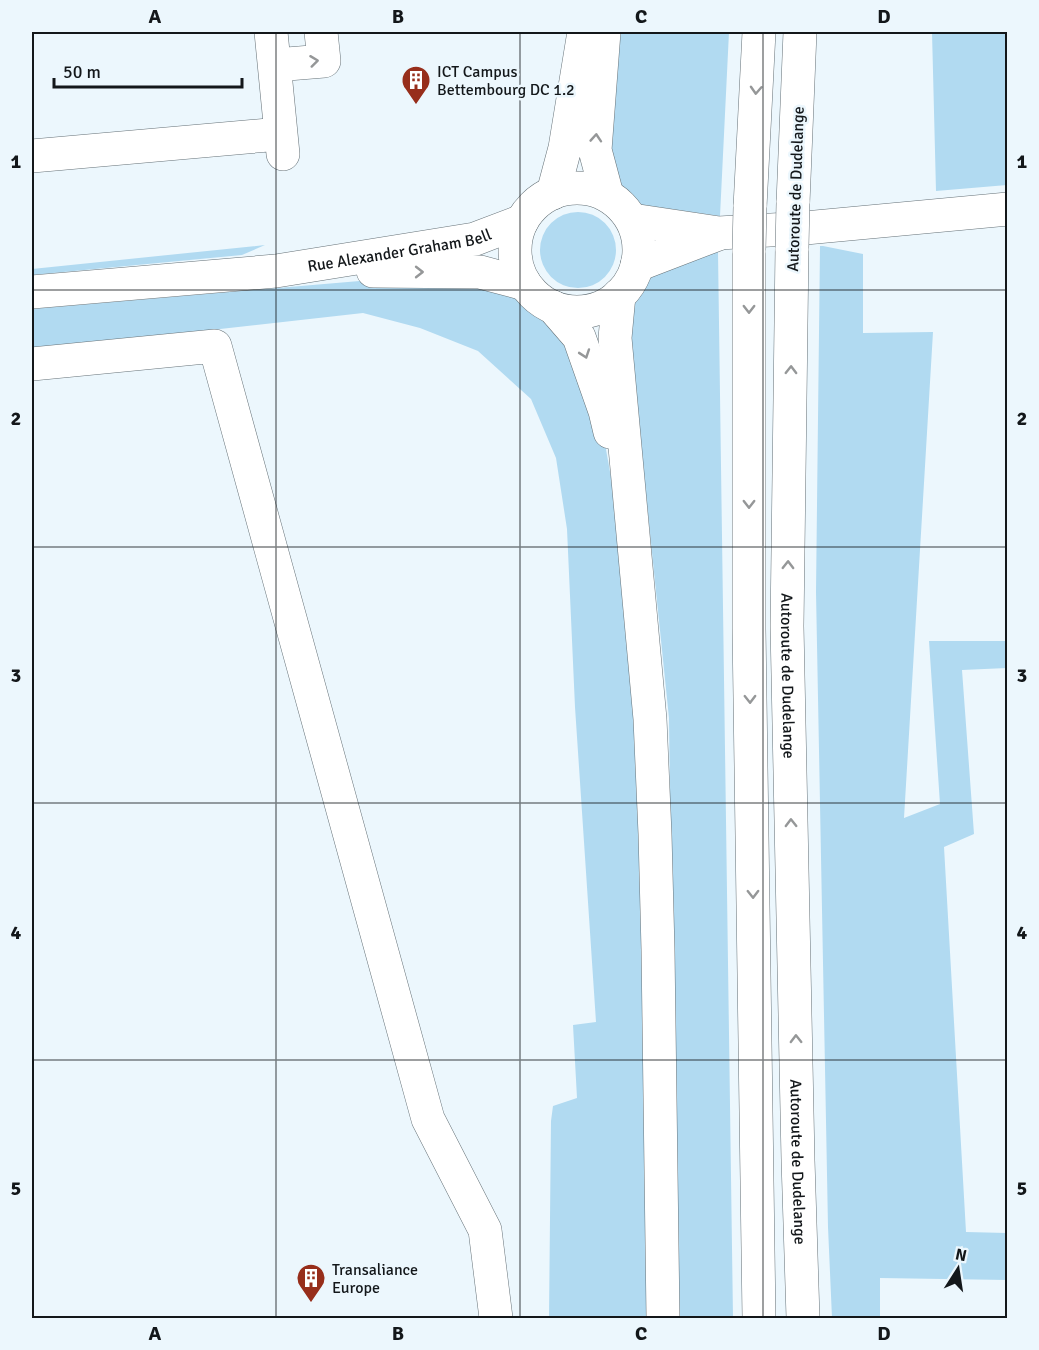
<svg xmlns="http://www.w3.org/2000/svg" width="1039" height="1350" viewBox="0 0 1039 1350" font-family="Signika,sans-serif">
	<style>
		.green { fill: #b1daf1 }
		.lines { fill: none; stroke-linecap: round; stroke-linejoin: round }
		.minor-casing { stroke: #667278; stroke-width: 34 }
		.major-casing { stroke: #667278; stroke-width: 34 }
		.highway-casing { stroke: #667278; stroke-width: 34 }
		.minor { stroke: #fff; stroke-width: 33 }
		.major { stroke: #fff; stroke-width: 33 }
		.highway { stroke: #fff; stroke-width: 33 }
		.highway-bridge-casing { stroke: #667278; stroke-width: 34; stroke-linecap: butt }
		.highway-bridge { stroke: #fff; stroke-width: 33 }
		.oneway { stroke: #959798 }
		.grid { fill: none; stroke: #13171a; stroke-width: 1.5; stroke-opacity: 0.55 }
		.labels { text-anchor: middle; stroke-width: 5; stroke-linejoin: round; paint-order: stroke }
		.poi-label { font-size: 16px; fill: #13171a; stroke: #ecf7fd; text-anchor: start }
		.street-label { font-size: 16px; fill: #13171a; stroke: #ecf7fd }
		.neatline { fill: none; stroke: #13171a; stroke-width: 2 }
		.grid-label { font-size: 20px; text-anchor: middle; font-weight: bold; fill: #13171a }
	</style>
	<rect width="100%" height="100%" fill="#ecf7fd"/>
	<!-- green -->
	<path class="green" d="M621,32H729L720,216L642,205L625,190L613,171L608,151L612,63Z
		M932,32H1007V185L936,191Z
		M540 250a38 38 0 1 1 76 0a38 38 0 1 1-76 0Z
		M265,245L242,255L32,275V269Z
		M820,246H823L863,254V333L933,332L904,818L940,804L929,641H1007V668L962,670L974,834L944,847L966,1232L1007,1233V1280L880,1278V1318H832L828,1227L816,592Z
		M718,252L733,1318H677L669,718L631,348L633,306L651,277L670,265Z
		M383,279L507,291L556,326L566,338L605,444L618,516L637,720L650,1318H549L551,1121L553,1106L577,1098L573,1025L596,1022L575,707L567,529L556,458L531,399L478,351L420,328L363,313L32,350V309Z"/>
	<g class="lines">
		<!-- minor casing -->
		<g class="minor-casing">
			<path id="minor" d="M271,32L283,154
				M604,32L595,150L607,195
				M275,65L324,61L321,32
				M32,156L280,134
				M553,193L565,148L584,32
				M32,364L215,346L428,1119L485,1230L496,1318"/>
		</g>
		<!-- major casing -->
		<g class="major-casing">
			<g id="major">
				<circle cx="577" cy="250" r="62"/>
				<path d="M632,220L719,233L805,228L1008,209"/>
				<path d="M637,265L718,234"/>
				<path d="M373,271L480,272L525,284"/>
				<path id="s1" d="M32,292L276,271L475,239L522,221"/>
				<path d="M619,295L615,338L650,719L655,834L658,950L663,1318"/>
				<path d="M553,307L579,337L605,411L610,432"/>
			</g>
		</g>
		<!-- highway casing -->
		<g class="highway-casing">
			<g id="highway">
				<path d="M793,203L800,32"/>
				<path d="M750,207L759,32"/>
				<path id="s2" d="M792,248L787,626L798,1160L803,1318"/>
				<path d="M749,250V629L759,1318"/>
			</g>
		</g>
		<!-- minor -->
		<use href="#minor" class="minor"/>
		<!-- major -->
		<use href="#major" class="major"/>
		<!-- highway -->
		<use href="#highway" class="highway"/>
		<!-- highway-bridge casing -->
		<g class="highway-bridge-casing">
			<path id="highway-bridge" d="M792,248L793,203
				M749,250L750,207"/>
		</g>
		<!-- highway-bridge -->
		<use href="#highway-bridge" class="highway-bridge"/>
	</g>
	<!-- one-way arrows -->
	<defs><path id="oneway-chevron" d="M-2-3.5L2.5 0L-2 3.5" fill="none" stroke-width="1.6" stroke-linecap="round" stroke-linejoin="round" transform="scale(1.5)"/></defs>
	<g class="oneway">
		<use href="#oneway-chevron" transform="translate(314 61) rotate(-7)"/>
		<use href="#oneway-chevron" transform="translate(756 90) rotate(93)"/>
		<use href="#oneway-chevron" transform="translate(596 138) rotate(-86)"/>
		<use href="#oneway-chevron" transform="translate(419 272)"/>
		<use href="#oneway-chevron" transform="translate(749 309) rotate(90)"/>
		<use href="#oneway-chevron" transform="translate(585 354) rotate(71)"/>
		<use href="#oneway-chevron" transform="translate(791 370) rotate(-89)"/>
		<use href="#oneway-chevron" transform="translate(749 504) rotate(90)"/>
		<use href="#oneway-chevron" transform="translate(788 565) rotate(-89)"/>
		<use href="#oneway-chevron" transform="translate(750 699) rotate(89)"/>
		<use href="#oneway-chevron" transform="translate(791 823) rotate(-91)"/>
		<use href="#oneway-chevron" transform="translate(753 894) rotate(89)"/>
		<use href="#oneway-chevron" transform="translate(796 1039) rotate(-91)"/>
	</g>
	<!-- grid -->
	<path class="grid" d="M276,32V1318M520,32V1318M763,32V1318M32,290H1008M32,547H1008M32,803H1008M32,1060H1008"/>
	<!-- icons -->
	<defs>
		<g id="building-pin" transform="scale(1.5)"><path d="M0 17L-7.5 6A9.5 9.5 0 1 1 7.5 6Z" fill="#972e1b" stroke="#ecf7fd"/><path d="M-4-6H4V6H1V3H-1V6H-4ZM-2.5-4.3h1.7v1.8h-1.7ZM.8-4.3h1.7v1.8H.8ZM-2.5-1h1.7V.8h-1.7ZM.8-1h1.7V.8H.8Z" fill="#fff"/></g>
	</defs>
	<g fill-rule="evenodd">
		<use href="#building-pin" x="416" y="80"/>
		<use href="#building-pin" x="311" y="1278"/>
	</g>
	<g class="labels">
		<!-- poi labels -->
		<g class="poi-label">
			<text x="437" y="77">ICT Campus<tspan x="437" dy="18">Bettembourg DC 1.2</tspan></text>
			<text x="332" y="1275">Transaliance<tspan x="332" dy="18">Europe</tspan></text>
		</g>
		<!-- street labels -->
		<g class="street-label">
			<text transform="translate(795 189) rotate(-88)" y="6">Autoroute de Dudelange</text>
			<text dy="6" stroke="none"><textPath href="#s1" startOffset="370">Rue Alexander Graham Bell</textPath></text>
			<text dy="6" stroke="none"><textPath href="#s2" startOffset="428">Autoroute de Dudelange</textPath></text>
			<text dy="6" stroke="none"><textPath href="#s2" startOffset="914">Autoroute de Dudelange</textPath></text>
		</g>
	</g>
	<!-- border -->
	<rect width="1039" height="1350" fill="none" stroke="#ecf7fd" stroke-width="66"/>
	<!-- north arrow -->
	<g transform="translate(958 1269) rotate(12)" stroke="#ecf7fd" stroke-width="4.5" paint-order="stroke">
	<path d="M0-4.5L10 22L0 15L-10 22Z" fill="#13171a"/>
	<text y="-9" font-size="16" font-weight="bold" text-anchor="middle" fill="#13171a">N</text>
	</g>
	<!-- scale -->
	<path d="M54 78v9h188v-9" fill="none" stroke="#13171a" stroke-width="3"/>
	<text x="63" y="78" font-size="18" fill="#13171a" stroke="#ecf7fd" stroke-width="4.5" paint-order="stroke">50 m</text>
	<rect x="33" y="33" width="973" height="1284" class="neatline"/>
	<g class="grid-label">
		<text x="155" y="23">A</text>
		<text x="398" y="23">B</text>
		<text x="641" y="23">C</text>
		<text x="884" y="23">D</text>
		<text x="16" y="168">1</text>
		<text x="1022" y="168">1</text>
		<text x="16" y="425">2</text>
		<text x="1022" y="425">2</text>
		<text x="16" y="682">3</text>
		<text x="1022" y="682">3</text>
		<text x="16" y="939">4</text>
		<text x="1022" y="939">4</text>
		<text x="16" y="1195">5</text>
		<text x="1022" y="1195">5</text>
		<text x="155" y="1340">A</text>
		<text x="398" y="1340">B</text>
		<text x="641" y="1340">C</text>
		<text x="884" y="1340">D</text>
	</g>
</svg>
